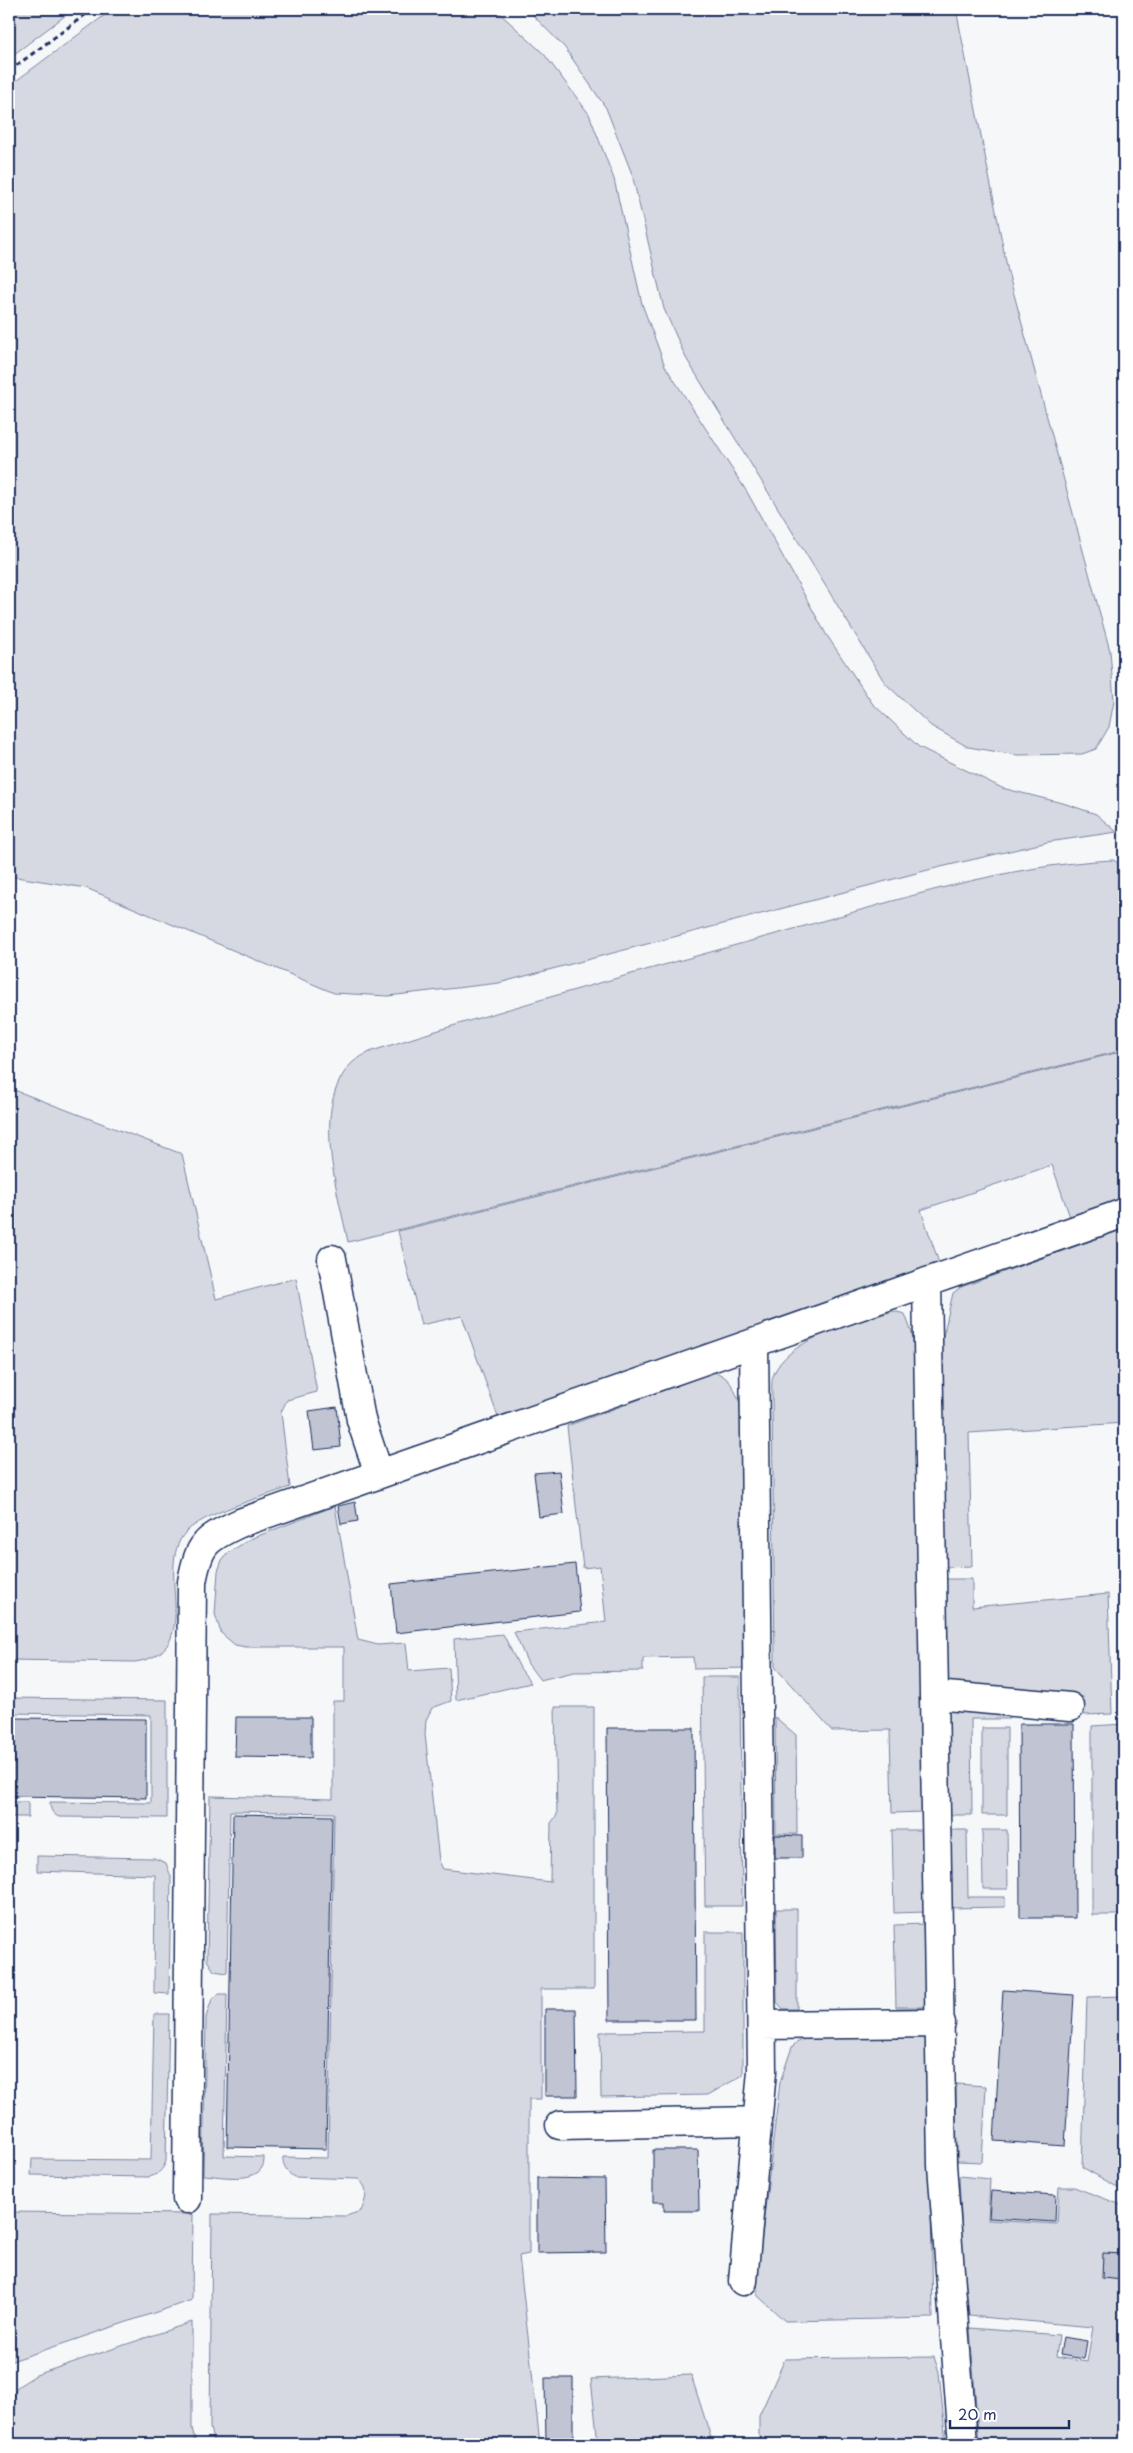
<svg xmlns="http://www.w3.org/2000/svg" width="1133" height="2453" viewBox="0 0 1133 2453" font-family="'Playpen Sans',sans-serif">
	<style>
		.green { fill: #d6d9e2; stroke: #7884a0 }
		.building { fill: #c0c4d3; stroke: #1b2f5e }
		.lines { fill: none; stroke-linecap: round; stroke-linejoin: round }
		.minor-casing { stroke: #1b2f5e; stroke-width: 31 }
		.path { stroke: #1b2f5e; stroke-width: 3; stroke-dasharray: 5 4; stroke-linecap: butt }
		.minor { stroke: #fff; stroke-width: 28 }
	</style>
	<rect width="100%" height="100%" fill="#f6f7f9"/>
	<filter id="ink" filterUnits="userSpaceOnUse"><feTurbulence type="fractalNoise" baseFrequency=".02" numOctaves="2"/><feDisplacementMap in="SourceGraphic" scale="10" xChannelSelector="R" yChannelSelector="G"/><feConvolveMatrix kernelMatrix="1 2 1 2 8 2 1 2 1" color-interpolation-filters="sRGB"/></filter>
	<g filter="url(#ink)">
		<!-- green -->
		<path class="green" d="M9,9H74L9,58Z
			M113,9H495L544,54L589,114L614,179L642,304L665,366L747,492L826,634L872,703L919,747L1002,788L1066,804L1096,814L1117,832L1048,842L928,870L499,983L388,996L334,993L86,888L16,877L9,874V86Z
			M527,9H956L1008,272L1110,651L1114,701L1109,727L1096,749L1082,754L1017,755L968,747L931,726L885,683L686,358L664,309L632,174L606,108L565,48Z
			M1113,860L1124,866V1050L348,1242C338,1192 310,1106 352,1063C357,1058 366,1054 372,1051C512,1006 653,968 794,929C898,900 1004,865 1113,860Z
			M1124,1051V1198L1070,1217L1052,1165L921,1210L939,1263L498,1417L462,1316L421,1325L398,1231Z
			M9,1088L182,1154L216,1299L296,1278L317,1392L287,1400L281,1412L290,1487C265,1496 201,1514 185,1533C153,1569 207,1652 135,1662L9,1660Z
			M1124,1229V1423L969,1433L972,1566L946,1567L942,1341L953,1293L961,1287Z
			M893,1311L905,1314L912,1333L915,1355L924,1812L892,1813L890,1730L832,1731L775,1667L772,1396C772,1390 771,1382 773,1376C787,1337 857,1323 893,1311Z
			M714,1372C730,1376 735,1390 740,1404L748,1668L694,1669L693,1657L643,1658V1671L574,1672L540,1680L528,1664L514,1632L606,1622L600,1566L583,1568L567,1426Z
			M335,1506L358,1640L378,1645L406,1643L409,1671L449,1668L451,1701L432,1708L426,1720L425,1734L439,1861L443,1869L550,1882L551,1823L557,1815L555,1707H594V1989H541V2099H529V2254L519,2256L540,2444H214L210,2428L212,2214L346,2216L361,2211C366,2199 370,2188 358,2179L294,2177C287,2173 282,2166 283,2157L328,2158L334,1813L230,1811L227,1973L214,1971L207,1960L210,1796L333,1799V1701H344V1647H246L235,1645L221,1633L215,1614L218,1571L222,1560L228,1553L250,1539Z
			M946,1579H972V1607L1108,1594L1112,1714L1084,1715L1083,1697L948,1686Z
			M503,1634L520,1668L531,1683L456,1700L454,1639Z
			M702,1677H740L742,1906H705Z
			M9,1698L167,1700V1818L59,1817C52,1814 50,1809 50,1802L151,1803V1715L9,1713Z
			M948,1708L1010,1713L1009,1719H971L972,1815H948Z
			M775,1717L796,1735L797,1834H776Z
			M1124,1724V1915H1092V1726Z
			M982,1728H1007V1815H982Z
			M9,1802H28V1817H9Z
			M892,1830H924L926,1912L894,1913Z
			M948,1830H967L968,1897H1005V1907L949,1908Z
			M982,1830H1007L1008,1889H983Z
			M37,1856L154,1858L166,1863L171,1877L169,1994L154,1993L155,1875L37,1871Z
			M776,1909H797V2009H783L777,2002Z
			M926,1924L927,2007H896L894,1925Z
			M705,1932H743V2075L708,2095L601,2097L600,2032L705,2031Z
			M219,1994H227L224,2156L264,2157C266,2186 222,2176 203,2175L206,2017L212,1999Z
			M1124,1996V2191L1082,2167L1087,1997Z
			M154,2014H169L166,2161C163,2170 157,2176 148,2177L31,2175L32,2159L151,2160Z
			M928,2037L933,2318L785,2321L757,2295V2277L780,2082L792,2047L796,2043L807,2038Z
			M956,2084L986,2086L982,2162L957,2161Z
			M959,2176L990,2179L988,2220L1057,2224L1059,2187H1074L1124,2206V2444H979L970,2328L1059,2335L1056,2357L1087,2362L1093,2327L969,2316L963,2258Z
			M9,2212L193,2214L192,2300L9,2362Z
			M192,2322V2428L196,2444H12L10,2406L17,2387L36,2375Z
			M934,2357L939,2372L946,2444H759V2416L785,2359Z
			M691,2375L713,2444H598L591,2379Z"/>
		<!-- building -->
		<path class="building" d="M337,1407L341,1447L314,1450L309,1411Z
			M559,1471L564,1514L539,1517L534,1473Z
			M355,1502L358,1521L341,1524L338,1506Z
			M575,1564L580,1612L396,1633L391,1584Z
			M236,1717H311V1758L235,1757Z
			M9,1718L146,1719V1798L9,1796Z
			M1019,1724H1074L1075,1918H1020Z
			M607,1728H694L696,2020H609Z
			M233,1814L332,1816L326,2149L227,2147Z
			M775,1835L802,1836V1858H775Z
			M1003,1990L1074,1995L1065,2146L994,2141Z
			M545,2009H576L577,2096H545Z
			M653,2150H698L699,2211H664V2202H653Z
			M537,2178L605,2179L606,2252L537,2253Z
			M991,2191L1056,2195L1055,2222L989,2218Z
			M1103,2253L1124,2254L1123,2280L1102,2278Z
			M1063,2337L1087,2341L1084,2359L1060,2355Z
			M545,2378H573V2444H546Z"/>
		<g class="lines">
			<!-- minor casing -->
			<g class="minor-casing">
				<path id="minor" d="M332,1259L361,1420L379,1474
					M927,1282L942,2165L963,2444
					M935,1695L1070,1707
					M762,2025L941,2023
					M560,2125L758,2121
					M187,2199L192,1582C199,1544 205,1539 240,1523L1124,1213
					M743,2281L762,2071L754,1343"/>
			</g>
			<!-- path -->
			<path class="path" d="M9,71L93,9"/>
			<!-- minor -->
			<use href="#minor" class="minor"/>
		</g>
	</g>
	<!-- margin -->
	<rect width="1133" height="2453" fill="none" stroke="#fff" stroke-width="30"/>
	<rect x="15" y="15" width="1103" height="2423" fill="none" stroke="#1b2f5e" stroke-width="2" filter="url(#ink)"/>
	<!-- scale -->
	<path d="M950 2420v8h119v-8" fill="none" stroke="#1b2f5e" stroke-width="2.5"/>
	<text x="958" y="2420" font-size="15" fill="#1b2f5e" stroke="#ffffff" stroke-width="4" paint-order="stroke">20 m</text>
</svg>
